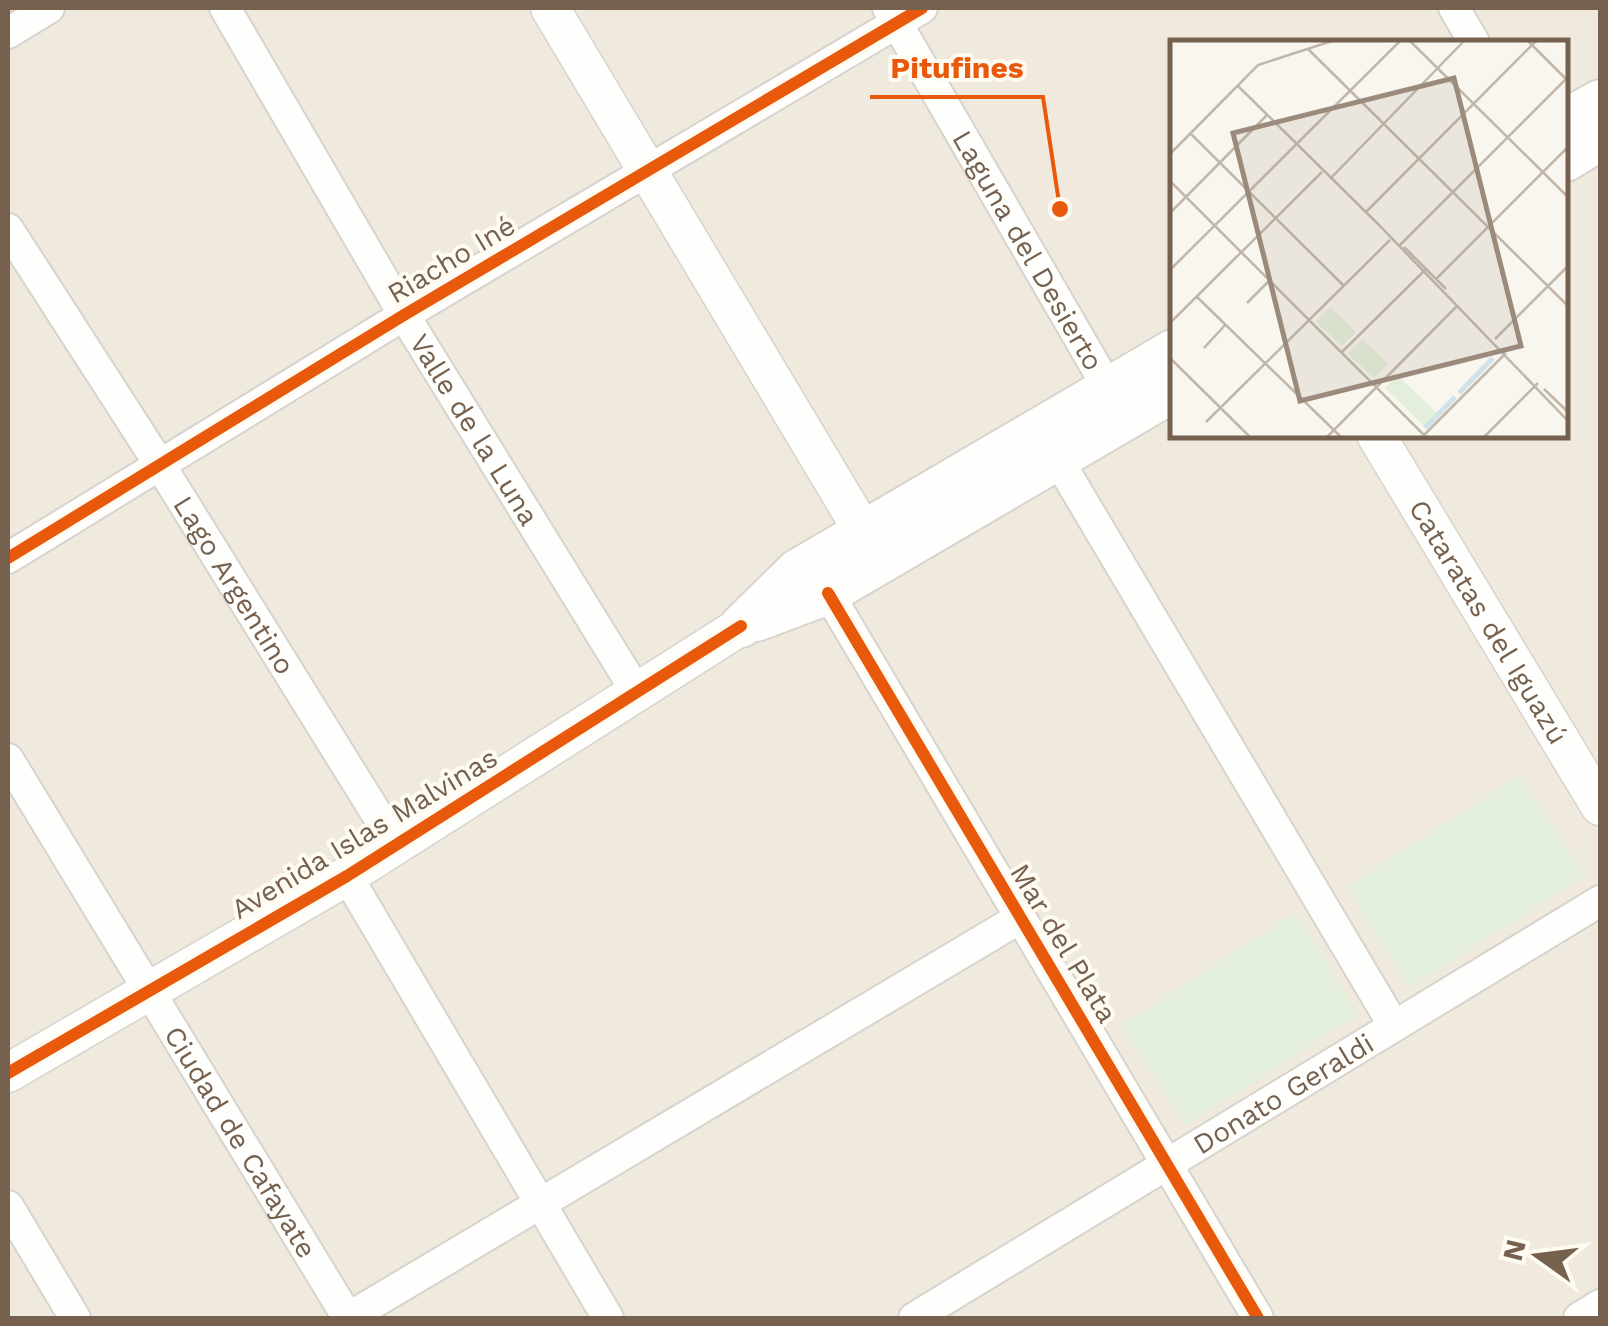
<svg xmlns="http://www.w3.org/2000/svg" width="1608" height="1326" viewBox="0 0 1608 1326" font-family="'Work Sans',sans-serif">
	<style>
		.residential { fill: #f0e9dd; fill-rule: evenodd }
		.green { fill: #e4efdb }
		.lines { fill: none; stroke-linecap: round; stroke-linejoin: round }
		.minor-casing { stroke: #d7d3cd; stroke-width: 34 }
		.tertiary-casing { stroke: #d7d3cd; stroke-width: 41 }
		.secondary-casing { stroke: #d8d3cd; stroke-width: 46 }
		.minor { stroke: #fefefd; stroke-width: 30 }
		.tertiary { stroke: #fefefd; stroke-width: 38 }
		.secondary { stroke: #fefefd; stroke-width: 42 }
		.cycleway-casing { stroke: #fefbf2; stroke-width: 19 }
		.cycleway { stroke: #e8590c; stroke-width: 12 }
		.labels { text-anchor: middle; stroke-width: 8; stroke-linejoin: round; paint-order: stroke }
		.street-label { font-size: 28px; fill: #76614f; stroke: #fefbf2 }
		.inset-river { fill: none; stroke: #d1e3e8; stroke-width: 5 }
		.inset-road { fill: none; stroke: #c0b6aa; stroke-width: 2.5 }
		.view { fill: #9b8b7c; fill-opacity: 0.15; stroke: #9b8b7c; stroke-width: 5 }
		.inset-edge { fill: none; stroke: #76614f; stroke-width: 5 }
		.leader { fill: none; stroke: #e8590c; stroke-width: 4 }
		.callout-dot { fill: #e8590c; stroke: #fefbf2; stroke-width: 4 }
		.callout-label { font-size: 30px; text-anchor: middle; font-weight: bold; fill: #e8590c; stroke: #fefbf2; stroke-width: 8; stroke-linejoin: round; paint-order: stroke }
	</style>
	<rect width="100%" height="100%" fill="#f8f6ef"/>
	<!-- residential -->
	<path class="residential" d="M8,8H1600V1318H8ZM1173,42H1566V435H1173Z"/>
	<!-- green -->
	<path class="green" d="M1520,775L1584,876L1410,988L1346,887Z
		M1295,913L1359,1014L1185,1126L1121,1025Z"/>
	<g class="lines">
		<!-- minor casing -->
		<g class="minor-casing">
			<g id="minor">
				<path id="s1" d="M225,8L404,315L638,694"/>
				<path id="s2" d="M888,8L1108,388"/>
				<path d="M1454,8L1474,42"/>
				<path d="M8,33L49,8"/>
				<path id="s3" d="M8,229L160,465L396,845"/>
				<path d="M1048,443L1394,1026"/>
				<path d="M8,558L404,315L922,8"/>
				<path d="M828,593L1258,1318"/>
				<path id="s4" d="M8,759L348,1318"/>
				<path d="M347,876L608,1318"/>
				<path d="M8,1206L75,1318"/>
				<path d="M348,1318L1020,918"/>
				<path id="s5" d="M914,1318L1600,901"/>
				<path d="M1579,1318L1600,1305"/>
			</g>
		</g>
		<!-- tertiary casing -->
		<g class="tertiary-casing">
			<g id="tertiary">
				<path d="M550,8L863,531L880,553"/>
				<path id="s6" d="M1376,435L1600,806"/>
				<path d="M8,1073L347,876L741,626"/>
			</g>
		</g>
		<!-- secondary casing -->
		<g class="secondary-casing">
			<path id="secondary" d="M1566,120L1600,101
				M1566,160L1600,139
				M756,620L828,593L1173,391
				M741,626L797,571L1173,351"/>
		</g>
		<!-- minor -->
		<use href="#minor" class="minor"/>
		<!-- tertiary -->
		<use href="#tertiary" class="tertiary"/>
		<!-- secondary -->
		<use href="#secondary" class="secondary"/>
		<!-- cycleway casing -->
		<g class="cycleway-casing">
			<path id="cycleway" d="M8,558L404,315L922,8
				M828,593L1258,1318
				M8,1073L347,876L741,626"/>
		</g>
		<!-- cycleway -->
		<use href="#cycleway" class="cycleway"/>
	</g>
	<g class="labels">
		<!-- street labels -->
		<g class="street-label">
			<text dy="10" stroke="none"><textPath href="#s2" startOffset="280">Laguna del Desierto</textPath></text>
			<text transform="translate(451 259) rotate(-31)" y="10">Riacho Iné</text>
			<text dy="10" stroke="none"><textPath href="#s1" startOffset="490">Valle de la Luna</textPath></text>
			<text dy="10" stroke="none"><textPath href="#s3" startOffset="422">Lago Argentino</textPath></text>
			<text dy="10" stroke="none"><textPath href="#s6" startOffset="218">Cataratas del Iguazú</textPath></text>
			<text transform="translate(364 833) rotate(-31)" y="10">Avenida Islas Malvinas</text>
			<text transform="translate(1064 943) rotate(59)" y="10">Mar del Plata</text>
			<text dy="10" stroke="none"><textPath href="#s5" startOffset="432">Donato Geraldi</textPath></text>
			<text dy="10" stroke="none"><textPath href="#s4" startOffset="448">Ciudad de Cafayate</textPath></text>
		</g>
	</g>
	<!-- overview -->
	<g transform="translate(1170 40)">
		<rect width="398" height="398" fill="#f8f6ef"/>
		<path d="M160,267L186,292L172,306L146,282ZM192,299L218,323L204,338L178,314ZM227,335L267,373L254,386L215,348Z" fill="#e4efdb"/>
		<path class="inset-river" d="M289,353L323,318M255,388L285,357"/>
		<path class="inset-road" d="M240,1L398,157M358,1L396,39M138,9L398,266M68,46L211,187M20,93L174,246M0,114L88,25L162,1M160,139L294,1M0,141L256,397M0,173L97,75M195,173L366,1M211,187L398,381M229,206L398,37M234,207L276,249M0,230L230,1M266,239L398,107M26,256L171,397M77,263L99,241M0,283L152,132M325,299L398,226M34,308L56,284M171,313L255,230M0,318L80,397M374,349L398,372M36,382L220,200M254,395L336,313M157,397L287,266M314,397L368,343"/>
		<path class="view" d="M284,38L351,306L130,361L63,93Z"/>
		<rect width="398" height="398" class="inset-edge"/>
	</g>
	<!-- callouts -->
	<path class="leader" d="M1060 209L1043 97H870"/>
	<circle class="callout-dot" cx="1060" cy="209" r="10"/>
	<g class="callout-label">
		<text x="957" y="78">Pitufines</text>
	</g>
	<!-- border -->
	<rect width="1608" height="1326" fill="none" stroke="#76614f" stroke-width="20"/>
	<!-- north arrow -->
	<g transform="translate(1538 1256) rotate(284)" stroke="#fefbf2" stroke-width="8" paint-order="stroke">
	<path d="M0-8L18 38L0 25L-18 38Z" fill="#76614f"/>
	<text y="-15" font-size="28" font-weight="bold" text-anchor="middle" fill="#76614f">N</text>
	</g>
</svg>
